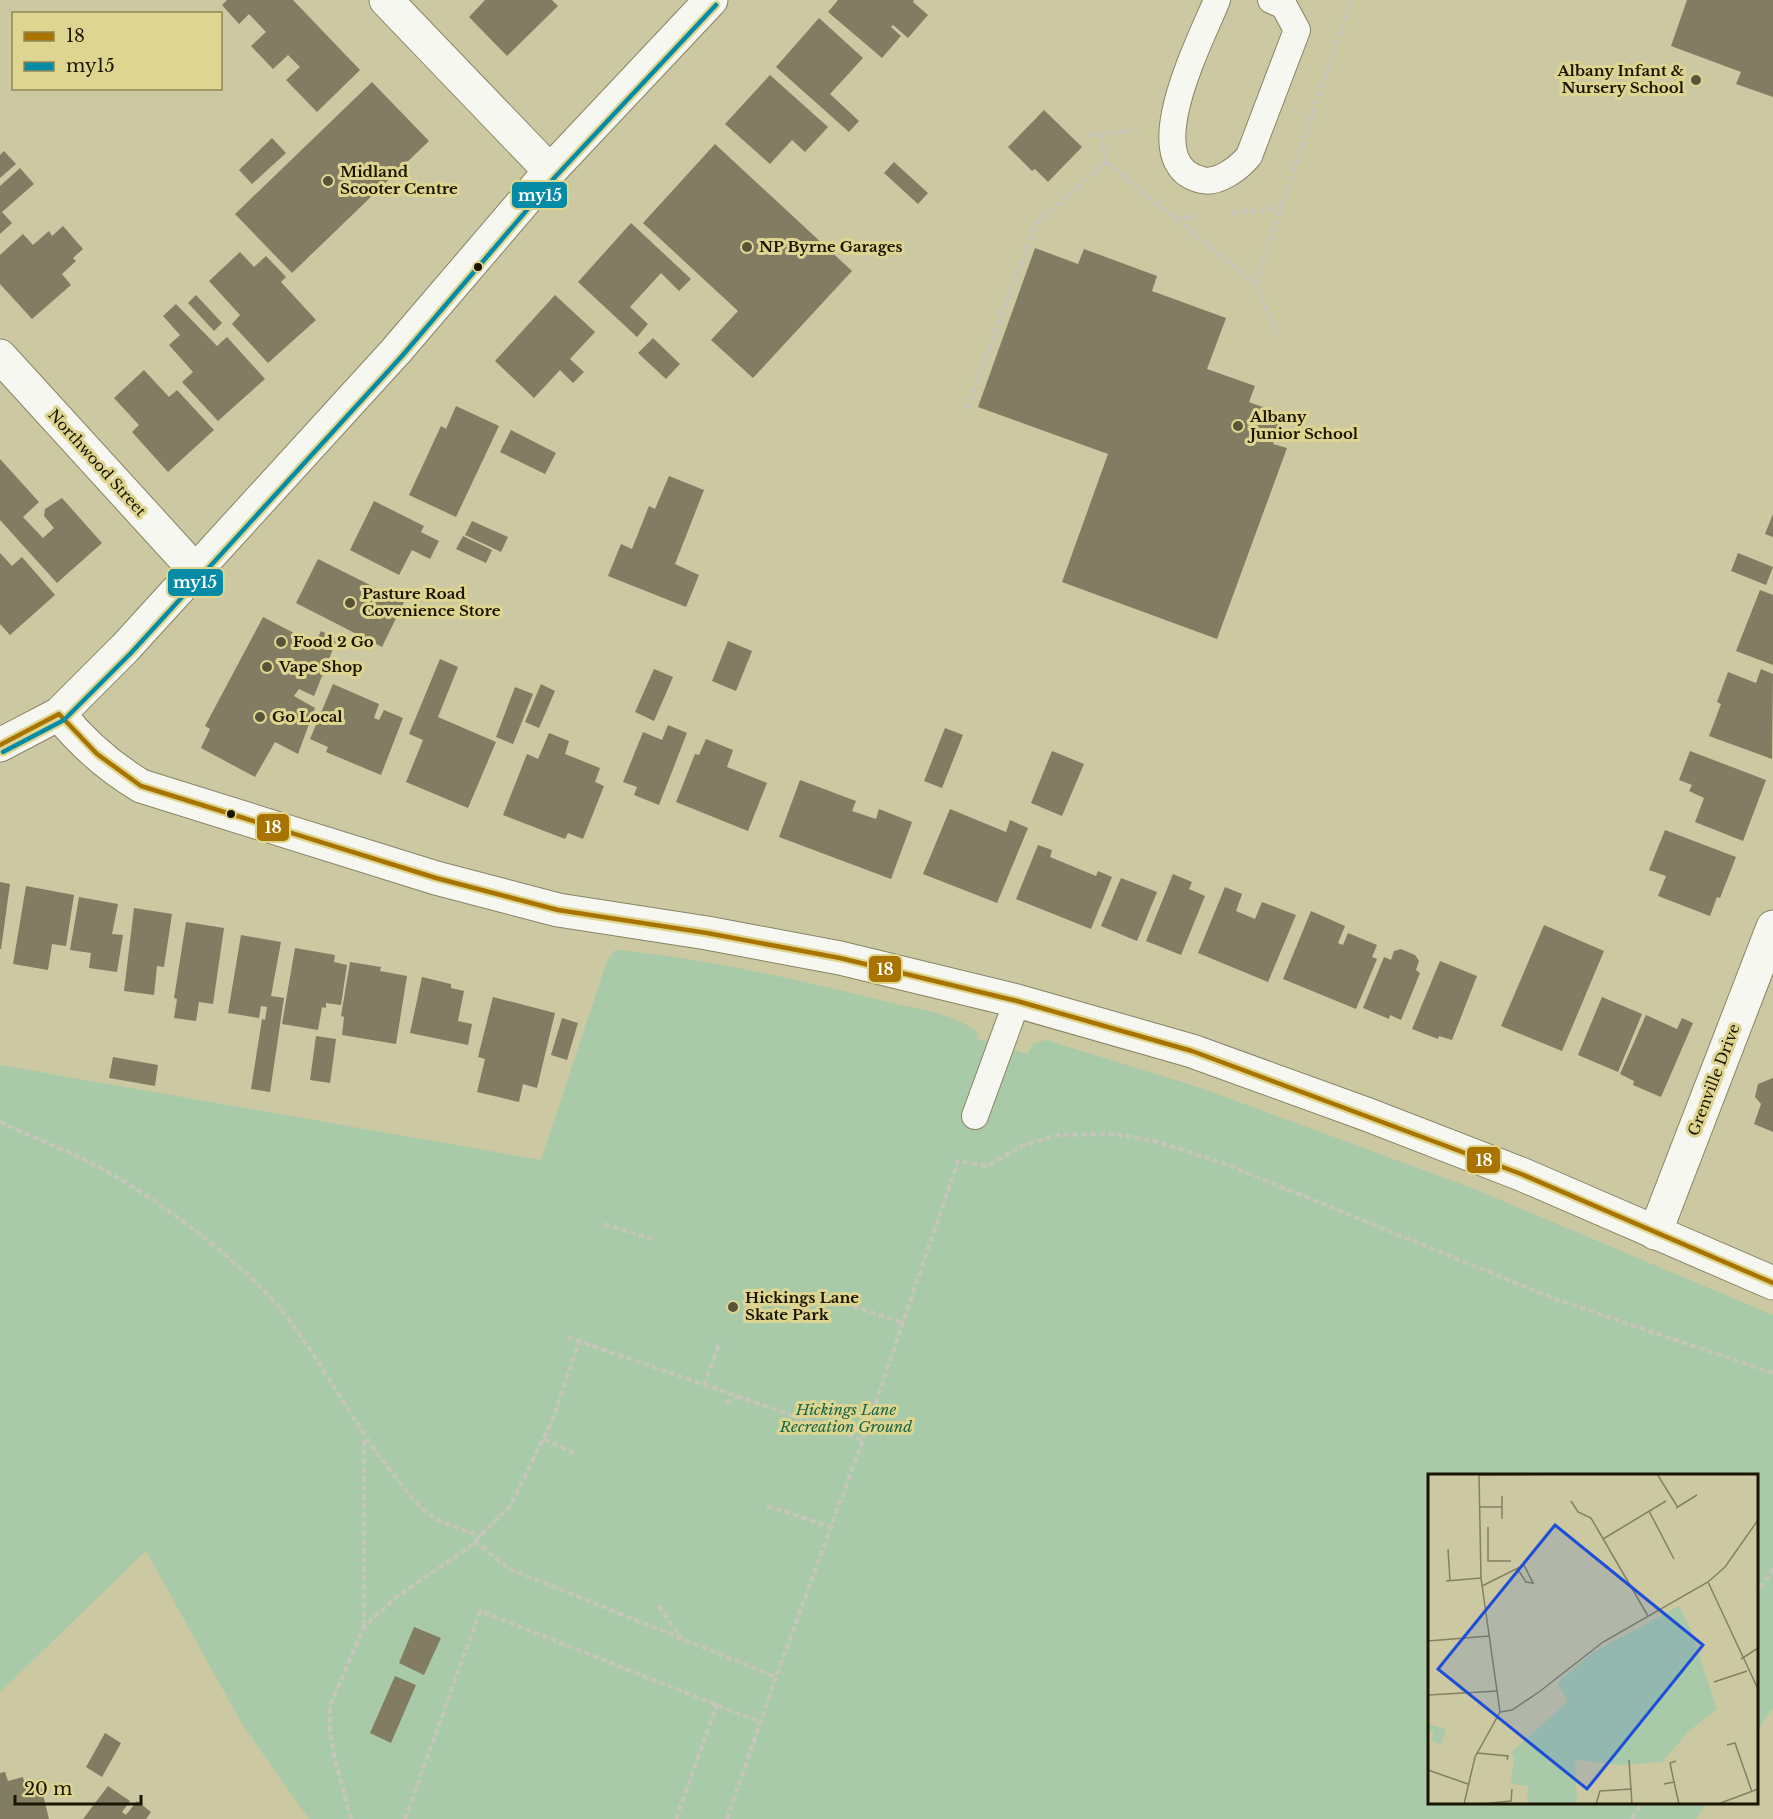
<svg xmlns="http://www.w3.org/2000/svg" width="1773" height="1819" viewBox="0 0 1773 1819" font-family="'Libre Baskerville',serif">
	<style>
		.green { fill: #a9caa8 }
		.building { fill: #827c62 }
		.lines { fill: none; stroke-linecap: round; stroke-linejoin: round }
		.service-casing { stroke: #878465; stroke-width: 28 }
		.minor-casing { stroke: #878465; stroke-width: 35 }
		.secondary-casing { stroke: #878465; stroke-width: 35 }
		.path { stroke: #c6c5ba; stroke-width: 4; stroke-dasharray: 6 3; stroke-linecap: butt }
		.service { stroke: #f7f7f1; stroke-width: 26 }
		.minor { stroke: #f7f7f1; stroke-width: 33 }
		.secondary { stroke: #f7f7f1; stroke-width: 33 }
		.bus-1-casing { stroke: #ded591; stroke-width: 9 }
		.bus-2-casing { stroke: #ded591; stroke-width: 9 }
		.bus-1 { stroke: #a97300; stroke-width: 4.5 }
		.bus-2 { stroke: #058ba5; stroke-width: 4.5 }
		.poi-dot { fill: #585439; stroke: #ded591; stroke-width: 2 }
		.bus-dot { fill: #191500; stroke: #ded591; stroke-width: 2 }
		.labels { text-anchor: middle; stroke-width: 6; stroke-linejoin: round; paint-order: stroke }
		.poi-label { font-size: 15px; font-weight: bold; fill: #191500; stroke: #ded591; text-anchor: start }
		.street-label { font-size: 15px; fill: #191500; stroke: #ded591 }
		.park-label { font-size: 15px; font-style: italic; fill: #166546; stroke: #ded591 }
		.inset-road { fill: none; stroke: #848061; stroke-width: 1.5 }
		.view { fill: #1d4ed8; fill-opacity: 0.15; stroke: #1d4ed8; stroke-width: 3 }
		.inset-edge { fill: none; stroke: #191500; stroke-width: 3 }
		.line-badge { stroke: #ded591; stroke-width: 2 }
		.badge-label { font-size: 16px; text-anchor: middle; font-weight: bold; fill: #fff }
	</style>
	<rect width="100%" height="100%" fill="#ccc8a2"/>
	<!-- green -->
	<path class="green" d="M615,950C707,958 798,980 888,1002C917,1009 954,1013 978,1033V1039L1028,1054L1032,1044L1046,1040L1201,1088L1472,1188L1773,1315V1708L1757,1731L1756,1476H1430V1802L1707,1803L1696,1819H309L242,1724L146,1551L0,1692V1065L541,1160L607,961Z"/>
	<!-- building -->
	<path class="building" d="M227,0H293L360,70L317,112L286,80L300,67L288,55L273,69L251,46L266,32L249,14L239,24L222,5Z
		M485,0H552L558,6L507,56L469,17Z
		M838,0H914L913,2L928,15L908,38L893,25L891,27L901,36L882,58L828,12Z
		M1687,0H1773V97L1736,84L1741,72L1671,46Z
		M819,18L863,58L830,94L859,121L849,132L776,67Z
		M770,75L828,127L805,152L792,140L770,164L725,124Z
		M372,82L429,141L292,273L235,214Z
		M1044,110L1082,147L1048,182L1035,169L1032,171L1008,147Z
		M272,138L286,153L252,184L239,170Z
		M715,144L852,271L753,378L711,340L738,311L643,223Z
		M4,151L16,164L0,178V155Z
		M894,162L928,193L918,204L884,173Z
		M20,168L34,184L2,212L12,223L0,234V186Z
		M631,223L691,279L679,291L661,273L630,307L648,324L637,337L578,282Z
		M63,226L83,249L73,258L76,261L62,274L71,285L32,319L0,284V255L23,234L33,245L49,231L52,236Z
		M1035,248L1078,264L1084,249L1157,276L1152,291L1226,318L1207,369L1255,386L1249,402L1284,415L1273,444L1287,448L1217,639L1062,582L1108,454L978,407Z
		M240,252L254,267L266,256L286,277L281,282L316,320L268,363L232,324L240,315L209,281Z
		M196,295L222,323L214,331L188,303Z
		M555,295L595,332L570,359L584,372L573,383L560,370L534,398L495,361Z
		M176,304L217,346L227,337L265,379L218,421L182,382L193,372L169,345L180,335L163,316Z
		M653,338L680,364L666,379L638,353Z
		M144,370L169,397L177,390L214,430L168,472L132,432L139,425L114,398Z
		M456,406L499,426L456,517L409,495L441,426L446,429Z
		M511,430L556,453L545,474L500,452Z
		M0,459L39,502L23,517L43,538L54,528L44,516L45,509L62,498L102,543L57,583L0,520Z
		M669,476L704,490L675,564L699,575L686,607L608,576L621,544L632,549L649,506L655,509Z
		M374,501L424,526L421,532L439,541L430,559L412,550L399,575L350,550Z
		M1773,514V537L1765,534Z
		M472,521L508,537L501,552L465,535Z
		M463,536L492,550L486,563L456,549Z
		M0,553L12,566L22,557L55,595L10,635L0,624Z
		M1738,553L1773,567L1766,585L1731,571Z
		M318,559L404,602L382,647L296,603Z
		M1760,590L1773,595V665L1736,651Z
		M263,617L315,644L321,631L337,639L314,696L299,689L294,696L315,708L298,754L275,742L255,777L201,748L210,729L205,726Z
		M728,641L752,651L736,691L712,681Z
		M440,659L458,667L438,717L496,742L468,808L406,782L423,740L409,734Z
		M654,669L673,677L654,721L635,712Z
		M1761,669L1773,674L1772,759L1709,736L1721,704L1717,702L1728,672L1756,683Z
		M333,684L379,704L374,718L379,720L384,710L403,718L381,775L326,752L328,747L310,739Z
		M541,684L555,691L539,728L525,722Z
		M515,687L533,694L513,744L496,737Z
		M668,725L687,733L659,805L634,795L637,787L623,782L643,732L662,740Z
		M945,728L963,735L942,788L924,781Z
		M549,733L569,741L565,754L600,768L595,782L604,786L583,839L568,833L565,839L503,815L527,754L538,759Z
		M706,739L733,750L727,767L767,783L748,831L676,802L695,754L699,755Z
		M1052,751L1084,764L1062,816L1031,803Z
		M1690,751L1766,780L1743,841L1695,822L1704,798L1689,791L1692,785L1679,780Z
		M800,780L856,801L852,811L876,819L879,809L912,822L891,879L779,837Z
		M950,809L1006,832L1010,820L1028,828L997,903L923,874Z
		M1665,830L1736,857L1720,898L1717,897L1710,916L1658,896L1666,876L1649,870Z
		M1038,845L1052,850L1050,857L1096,876L1098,871L1112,877L1091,929L1016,899Z
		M1173,874L1192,882L1189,889L1205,896L1181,955L1146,941Z
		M1121,878L1157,892L1137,941L1101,926Z
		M0,882L10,884L1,949H0Z
		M26,886L74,895L66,946L52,944L48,970L13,964Z
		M1225,887L1242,894L1236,911L1255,919L1262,902L1296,915L1268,982L1198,953Z
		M79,897L118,904L112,934L123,935L117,972L89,968L91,953L70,950Z
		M134,908L172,914L164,967L157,966L154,995L124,991Z
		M1311,911L1345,926L1338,943L1343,945L1348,933L1377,945L1372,957L1377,959L1356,1009L1283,979Z
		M186,922L224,928L213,1004L199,1002L196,1021L174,1018L177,999L174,998Z
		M1544,925L1604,951L1562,1051L1501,1026Z
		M241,935L281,942L271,996L284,998L270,1092L251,1089L262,1019L265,1020L267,1007L261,1006L259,1018L228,1013Z
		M295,948L335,955L334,962L347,965L341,1005L326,1003V1008L322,1007L318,1030L282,1024Z
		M1401,949L1415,955L1419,961L1416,970L1420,973L1401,1020L1390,1015L1389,1019L1363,1008L1384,957L1391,960L1394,951Z
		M1440,961L1477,976L1452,1040L1439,1036L1438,1039L1412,1029Z
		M350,962L381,967L380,971L407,976L396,1044L342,1035L344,1017L341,1016Z
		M422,977L451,984V988L464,991L458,1021L472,1024L468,1045L410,1033Z
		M493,997L555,1013L537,1088L523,1084L519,1102L477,1092L485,1059L478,1057Z
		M1602,997L1642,1014L1618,1072L1578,1055Z
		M1646,1015L1677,1029L1682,1018L1693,1023L1661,1097L1633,1085L1634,1081L1620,1074Z
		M562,1018L578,1023L567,1060L551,1055Z
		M316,1036L336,1039L330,1083L310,1080Z
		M113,1057L158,1065L155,1086L109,1078Z
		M1773,1078V1132L1754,1124L1761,1104L1755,1097L1758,1084Z
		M414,1627L441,1638L424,1675L399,1663Z
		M395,1676L416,1685L391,1743L370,1733Z
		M105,1733L121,1743L102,1777L86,1767Z
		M5,1772L8,1781L23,1777L26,1790L41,1787L49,1819H0V1773Z
		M108,1786L130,1801L122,1812L126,1815L137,1801L151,1812L146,1819H83Z"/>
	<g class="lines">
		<!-- service casing -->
		<g class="service-casing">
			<path id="service" d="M1217,0C1202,38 1134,165 1202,180C1218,184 1239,168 1249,156L1297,30L1284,6L1271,0
				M975,1116L1017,1001"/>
		</g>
		<!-- minor casing -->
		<g class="minor-casing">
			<path id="minor" d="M386,0L550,171
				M0,356L195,570
				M1655,1233L1773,927"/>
		</g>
		<!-- secondary casing -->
		<g class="secondary-casing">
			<path id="secondary" d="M59,714C83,744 108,766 141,786L436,878L558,910L707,933L840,958L1017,1001L1192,1051L1366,1114L1521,1174L1773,1283
				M0,745L59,714L125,648L396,351L550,171L711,0"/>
		</g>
		<!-- path -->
		<path class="path" d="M1090,135L1137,130
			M1106,162L1255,284L1277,333
			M1232,213L1281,208
			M1175,219L1197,216
			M1255,284L1351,0
			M966,409L1036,223L1106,162L1101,134
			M0,1122C38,1140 79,1155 115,1176C167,1207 228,1252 269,1296C318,1350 348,1419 394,1475C405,1489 416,1505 430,1515C445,1525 464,1530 481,1536
			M604,1224L653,1239
			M836,1300L903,1323
			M567,1337L863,1440
			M704,1385L720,1342
			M726,1403L738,1397
			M544,1439L574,1453
			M767,1506L832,1527
			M474,1541L510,1569L776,1677
			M1756,1596L1773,1568
			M658,1606L681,1637
			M364,1626V1438
			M351,1819L335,1760L330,1731V1705L364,1627L396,1597L467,1549L510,1506L552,1421L579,1342
			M405,1819L480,1611L762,1723
			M676,1819L717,1704
			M727,1819L776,1677L863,1440L958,1161L988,1166L1021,1146L1059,1135L1117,1134L1162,1143L1223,1163L1555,1299L1773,1373
			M1632,1819L1642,1802"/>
		<!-- service -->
		<use href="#service" class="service"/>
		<!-- minor -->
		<use href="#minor" class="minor"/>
		<!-- secondary -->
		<use href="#secondary" class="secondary"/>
		<!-- bus-1 casing -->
		<g class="bus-1-casing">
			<path id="bus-1" d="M0,745L59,714L97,754L141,786L436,878L558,910L707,933L840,958L1017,1001L1192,1051L1521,1174L1773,1283"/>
		</g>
		<!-- bus-2 casing -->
		<g class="bus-2-casing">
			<path id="bus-2" d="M3,752L64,720L131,653L402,356L556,176L716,5"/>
		</g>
		<!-- bus-1 -->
		<use href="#bus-1" class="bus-1"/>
		<!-- bus-2 -->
		<use href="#bus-2" class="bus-2"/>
	</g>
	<!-- markers -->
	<g class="poi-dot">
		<circle cx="1696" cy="80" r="6"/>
		<circle cx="328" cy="181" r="6"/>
		<circle cx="747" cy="247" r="6"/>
		<circle cx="1238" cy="426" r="6"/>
		<circle cx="350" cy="603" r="6"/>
		<circle cx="281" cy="642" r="6"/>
		<circle cx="267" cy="667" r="6"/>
		<circle cx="260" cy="717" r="6"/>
		<circle cx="733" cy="1307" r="6"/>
	</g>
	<g class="bus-dot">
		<circle cx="478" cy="267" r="5"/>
		<circle cx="231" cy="814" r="5"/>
	</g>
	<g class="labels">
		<!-- poi labels -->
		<g class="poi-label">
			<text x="1684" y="76" text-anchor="end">Albany Infant &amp;<tspan x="1684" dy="17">Nursery School</tspan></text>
			<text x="340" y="177">Midland<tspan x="340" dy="17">Scooter Centre</tspan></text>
			<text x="759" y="252">NP Byrne Garages</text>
			<text x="1250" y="422">Albany<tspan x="1250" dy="17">Junior School</tspan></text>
			<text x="362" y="599">Pasture Road<tspan x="362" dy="17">Covenience Store</tspan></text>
			<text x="293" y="647">Food 2 Go</text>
			<text x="279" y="672">Vape Shop</text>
			<text x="272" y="722">Go Local</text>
			<text x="745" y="1303">Hickings Lane<tspan x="745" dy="17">Skate Park</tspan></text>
		</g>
		<!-- street labels -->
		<g class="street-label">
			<text transform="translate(97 463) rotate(48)" y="5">Northwood Street</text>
			<text transform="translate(1714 1080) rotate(-69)" y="5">Grenville Drive</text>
		</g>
		<!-- park labels -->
		<g class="park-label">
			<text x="846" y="1415">Hickings Lane<tspan x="846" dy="17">Recreation Ground</tspan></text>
		</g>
	</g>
	<!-- overview -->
	<g transform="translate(1428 1474)">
		<rect width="330" height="330" fill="#ccc8a2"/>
		<path d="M251,132L263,156L289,235L261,257L234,288L193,291L147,286L149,330H99L100,312L83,310L86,284L83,278L140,228L129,209L164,179ZM0,250L18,255L13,271L3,266L6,258L2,257Z" fill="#a9caa8"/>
		<path class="inset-road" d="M229,0L249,32M51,1L127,0M143,27L150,38L163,44L220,142M51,33H74M248,34L269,21M221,37L246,85M74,45V22M60,53V87H83M175,65L238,27M20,75L22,107M18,107L53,104M280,108L330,215M54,112L96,91L105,109L98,108L89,94M0,167L61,162M313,185L330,174M286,208L319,197M0,221L70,217M72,238L84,236L111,218L175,168L280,108L297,93L330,46M299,271L307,269L324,318M49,279L80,282L79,286M201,286L204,330M0,296L40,310M246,308L242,289L248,287M236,310L246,308L251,330M36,330L47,283L72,238L53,104L51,0M53,330L83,327L84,315M168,330L172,317L204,315M290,330L330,315"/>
		<path class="view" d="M127,51L275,171L159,315L10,195Z"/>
		<rect width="330" height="330" class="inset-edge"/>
	</g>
	<g class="line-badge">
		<rect x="511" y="181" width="57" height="28" rx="6" fill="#058ba5"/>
		<rect x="167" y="568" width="57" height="29" rx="6" fill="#058ba5"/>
		<rect x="256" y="813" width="34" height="29" rx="6" fill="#a97300"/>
		<rect x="868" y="955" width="34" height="28" rx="6" fill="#a97300"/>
		<rect x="1466" y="1146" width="35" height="28" rx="6" fill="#a97300"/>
	</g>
	<g class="badge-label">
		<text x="540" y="201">my15</text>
		<text x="195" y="588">my15</text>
		<text x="273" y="833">18</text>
		<text x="885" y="975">18</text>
		<text x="1484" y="1166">18</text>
	</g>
	<!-- legend -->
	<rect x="12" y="12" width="210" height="78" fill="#ded591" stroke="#8f8857" stroke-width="1.5"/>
	<rect x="24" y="32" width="30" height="9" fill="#a97300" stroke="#8f8857" stroke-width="1.5"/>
	<text x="66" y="42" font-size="18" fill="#191500">18</text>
	<rect x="24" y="62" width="30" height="9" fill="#058ba5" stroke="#8f8857" stroke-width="1.5"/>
	<text x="66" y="72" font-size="18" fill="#191500">my15</text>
	<!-- scale -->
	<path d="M15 1795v9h126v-9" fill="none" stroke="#191500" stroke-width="3"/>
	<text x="24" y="1795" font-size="18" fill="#191500" stroke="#ded591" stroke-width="4.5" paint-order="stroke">20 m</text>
</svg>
